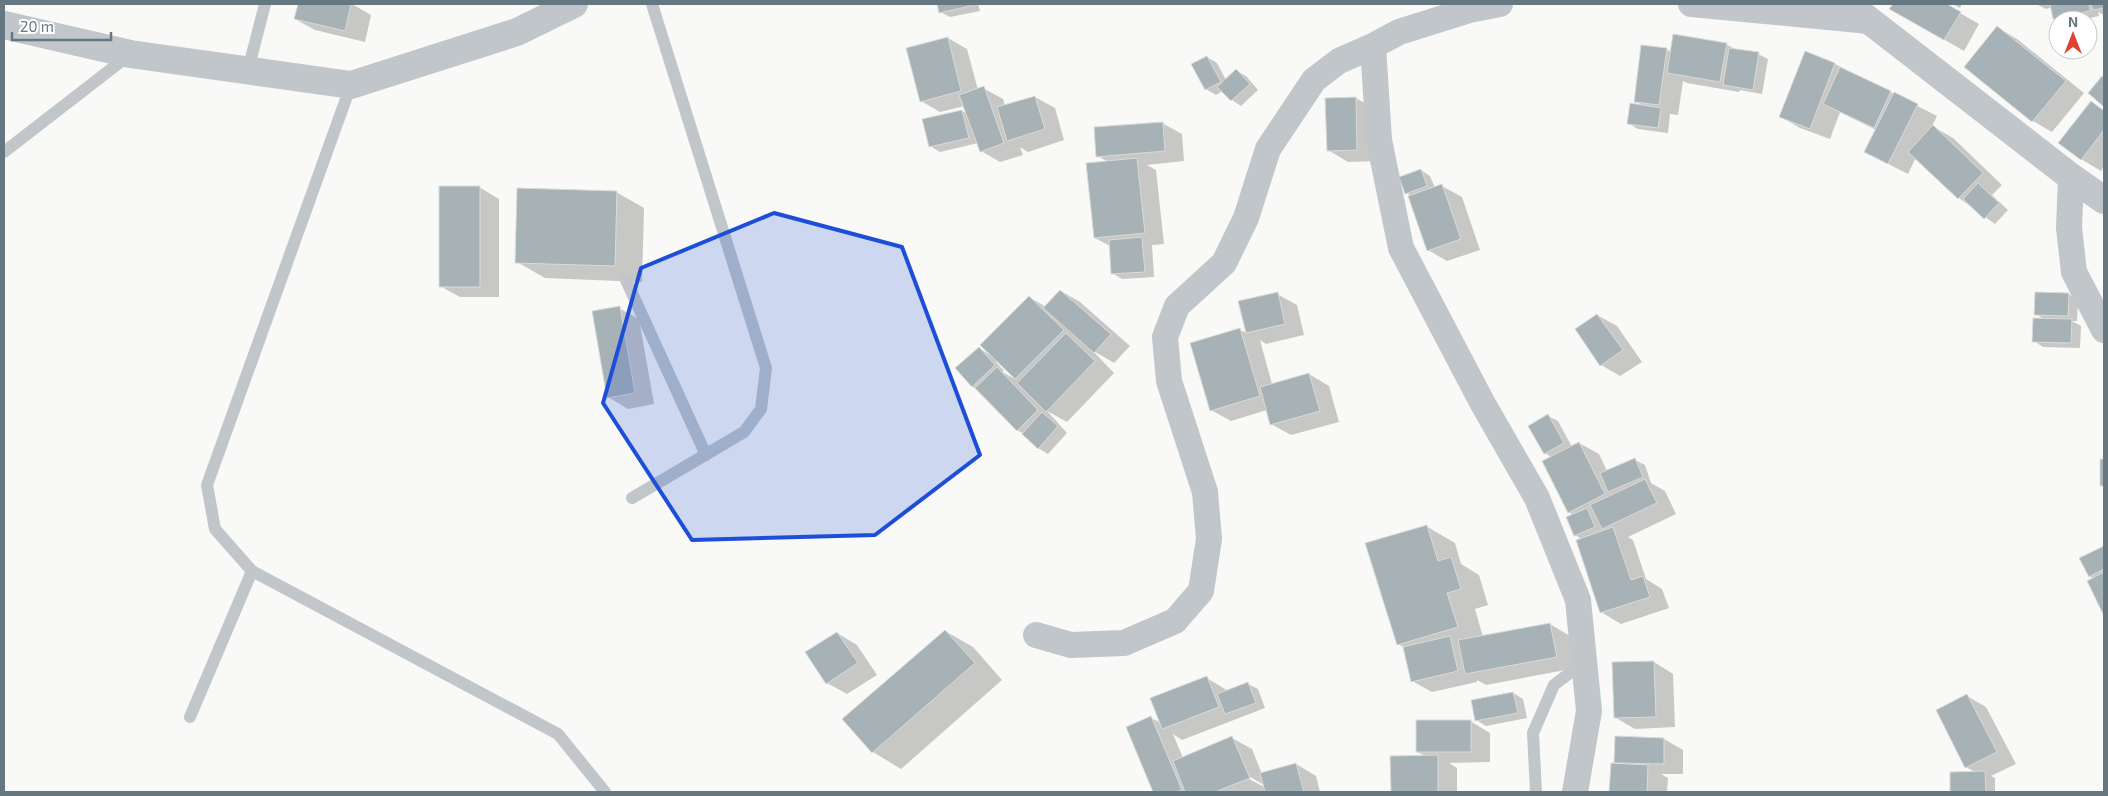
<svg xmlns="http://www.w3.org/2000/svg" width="2108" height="796" viewBox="0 0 2108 796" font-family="'Exo 2',sans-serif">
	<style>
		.shadow { fill: #0003; fill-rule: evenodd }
		.building { fill: #a7b2b6; stroke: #dbdbd9 }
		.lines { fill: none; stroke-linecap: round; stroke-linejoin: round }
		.service { stroke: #c0c6c9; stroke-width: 12 }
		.minor { stroke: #c0c6c9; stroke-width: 26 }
		.tertiary { stroke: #c0c6c9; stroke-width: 28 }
		.marked { fill: #1d4ed8; fill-opacity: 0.2; stroke: #1d4ed8; stroke-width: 4; stroke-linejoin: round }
	</style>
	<rect width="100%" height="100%" fill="#f9f9f7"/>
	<!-- shadow -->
	<path class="shadow" d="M299,4H352L371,15L365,42L315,30L295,19Z
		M938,4H978L980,11L950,17L940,12Z
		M1894,4H1944L1979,24L1964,51L1891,9Z
		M1952,4H1962L1960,8Z
		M2036,4H2104V15L2098,12L2099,16L2081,20H2058L2055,18L2052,7L2046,9Z
		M1997,27L2017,39L2084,93L2052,132L2033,121Z
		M948,38L967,49L978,90L983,88L1003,99L1005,106L1035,97L1055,108L1064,140L1028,152L1020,147L1023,155L1000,162L981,151L978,143L940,152L930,146L962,111L968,114L965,106L940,112L921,101Z
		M1726,44L1736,50L1758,54L1768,59L1762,94L1740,90L1739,92L1687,83L1683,81L1678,115L1670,114L1668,133L1638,129L1628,123L1645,107L1635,101L1666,49L1671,52Z
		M1207,57L1217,63L1226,80L1237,71L1246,76L1258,90L1241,106L1232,100L1223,91L1216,95L1206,89Z
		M1835,64L1937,116L1932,126L1953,138L2002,185L1992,195L2008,210L1995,224L1959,198L1916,157L1908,174L1865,152L1876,130L1840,112L1830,139L1800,128L1781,117Z
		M1356,98L1375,109L1377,161L1348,162L1328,150Z
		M2091,103L2104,110V166L2101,171L2081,159Z
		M1162,123L1182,134L1184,161L1147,165L1156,170L1164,244L1152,245L1154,277L1122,279L1112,273L1110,246L1095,238L1108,162L1098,156Z
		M1421,170L1430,176L1435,188L1442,186L1462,197L1480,250L1447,261L1428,250L1412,196L1406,193Z
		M479,187L499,199V297H460L440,286Z
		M616,192L644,208L642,282L545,278L517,262Z
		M1061,291L1080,302L1130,346L1114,363L1092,350L1114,373L1067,422L1047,411L1067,433L1048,454L1038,448L1024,434L1017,430L972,386L979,348L990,355L1029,297L1046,307ZM998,361L1017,380L1002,372L1004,371L996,362Z
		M1277,294L1297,305L1304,335L1266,344L1260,340L1272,384L1309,374L1329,386L1339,422L1291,435L1271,424L1267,410L1231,421L1211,410L1240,330L1247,333L1239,302Z
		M2069,294L2078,300L2077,321H2072L2081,326L2080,348L2043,347L2034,341L2044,319L2036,314Z
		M619,308L639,319L654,404L628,409L608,397Z
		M1597,315L1617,326L1642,362L1620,376L1601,365Z
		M1548,416L1558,421L1572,447L1579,443L1599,454L1607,471L1635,460L1645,465L1651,483L1665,491L1676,514L1628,537L1633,540L1646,579L1662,589L1669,608L1621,624L1601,612L1582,539L1575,535L1573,515L1569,512L1551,457L1545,453Z
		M1426,526L1455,543L1461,564L1479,575L1488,605L1475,609L1483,637L1550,624L1570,636L1576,668L1486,685L1477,680V682L1432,692L1412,681L1405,648L1398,644Z
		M2104,547V614L2089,581L2094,579L2090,576L2081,558Z
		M945,631L973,647L1002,680L901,769L873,752L844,719Z
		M837,633L857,645L877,675L847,694L827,683L807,653Z
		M1654,662L1673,674L1675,727L1635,729L1616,718Z
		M1207,678L1228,691L1248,684L1258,689L1265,708L1182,740L1173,734L1183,758L1232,738L1252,749L1262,774L1296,764L1316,776L1320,792H1266V790L1261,792H1155L1128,727L1151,718L1161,723ZM1245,774L1264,785V787L1244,776Z
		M1513,693L1523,699L1527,718L1486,726L1476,720Z
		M1967,696L1986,707L2016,764L1991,776L1995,778V792H1952L1951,773L1975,772L1966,767Z
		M1470,721L1490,733V762L1449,763L1457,768V792H1392L1391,757L1426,756L1417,752Z
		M1617,738L1664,739L1683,750V774H1661L1668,778L1667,792H1610L1612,764L1616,765Z"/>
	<!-- building -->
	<path class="building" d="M298,4H351L345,31L294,19Z
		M937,4H970V6L939,13Z
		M1893,4H1947L1961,12L1944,40L1889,9Z
		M2050,4H2089L2090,11L2053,19Z
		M2091,4H2104V8L2093,10Z
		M1997,26L2066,81L2032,122L1964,67Z
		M1673,34L1727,43L1720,82L1667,73Z
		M948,37L961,91L920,102L906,48Z
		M1641,45L1667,48L1659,105L1634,102Z
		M1729,48L1759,52L1753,90L1723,85Z
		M1805,51L1835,63L1810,129L1779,117Z
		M1207,56L1221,82L1205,90L1191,64Z
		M1840,67L1891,91L1874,128L1823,104Z
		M1236,69L1250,84L1231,101L1217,87Z
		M2102,76L2104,78V107L2088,93Z
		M984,86L1004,143L980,152L959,95Z
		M1894,92L1918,104L1888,164L1864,152Z
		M1035,96L1045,129L1007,141L997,107Z
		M1356,97L1357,150L1327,151L1325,98Z
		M2091,101L2104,111V130L2081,160L2058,143Z
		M1630,103L1661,108L1658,128L1627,124Z
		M962,110L969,138L929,147L922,119Z
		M1163,122L1165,151L1096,157L1094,127Z
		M1933,125L1983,173L1958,199L1908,152Z
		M1137,158L1145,233L1094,238L1086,163Z
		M1421,169L1427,186L1405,194L1399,177Z
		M1978,183L1999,203L1984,219L1963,199Z
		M1442,184L1461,239L1427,251L1408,196Z
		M439,186H480V287H439Z
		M517,188L617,191L615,266L515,263Z
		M1142,237L1145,272L1111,274L1109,240Z
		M1060,290L1111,334L1094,353L1043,308Z
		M1278,292L1285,324L1246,333L1238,301Z
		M2035,292L2069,293L2068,316L2034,315Z
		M1029,296L1064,330L1015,379L980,345Z
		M620,306L635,393L607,398L592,311Z
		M1597,314L1623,350L1600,366L1575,329Z
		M2033,318L2072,319L2071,343L2032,342Z
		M1240,328L1260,396L1210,411L1190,343Z
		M1066,333L1095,361L1046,412L1017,383Z
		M979,347L995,365L972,387L955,368Z
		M997,367L1038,410L1017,431L975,388Z
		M1309,373L1320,411L1270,425L1260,387Z
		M1042,412L1058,426L1038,449L1022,434Z
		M1548,414L1564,443L1544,454L1528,426Z
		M1579,442L1605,494L1568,513L1542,461Z
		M1635,458L1643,477L1608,492L1600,473Z
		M2100,459H2104V486H2100Z
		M1645,479L1657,503L1602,529L1590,505Z
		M1587,508L1595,527L1574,536L1566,517Z
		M1427,525L1438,561L1451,557L1461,589L1447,593L1458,627L1397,645L1365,543Z
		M1613,527L1631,580L1643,576L1650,597L1600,613L1576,540Z
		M2104,546V569L2089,577L2079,558Z
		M2104,572V616L2087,581Z
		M1550,623L1557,657L1465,674L1458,640Z
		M945,630L975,663L872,753L842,719Z
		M837,632L858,663L826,684L805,652Z
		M1450,636L1458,671L1411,682L1403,647Z
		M1654,661L1656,717L1614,718L1612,662Z
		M1207,676L1219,707L1162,729L1150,698Z
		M1248,682L1256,703L1225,714L1217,694Z
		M1513,692L1518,713L1475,721L1471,700Z
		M1967,694L1997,752L1965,768L1936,710Z
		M1151,716L1182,790L1176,792H1153L1126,727Z
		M1416,720H1471V752H1416Z
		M1232,736L1250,778L1215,792H1185L1173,761Z
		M1615,736L1664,738V764L1614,763Z
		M1438,755V792H1391L1390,756Z
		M1296,763L1304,792H1265L1260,773Z
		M1611,763L1648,765L1647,792H1609Z
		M1985,771L1986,792H1950V772Z"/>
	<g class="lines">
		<!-- service -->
		<path class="service" d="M248,70L265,4
			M351,85L207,485L215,529L252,571L558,734L605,792
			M4,152L128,56
			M626,280L706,455
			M632,498L744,432L761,409L766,368L652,4
			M190,717L252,571
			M1536,792L1533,733L1554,685L1584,662"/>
		<!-- minor -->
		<path class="minor" d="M1691,4L1869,21
			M1373,46L1379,140L1401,248L1483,404L1537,498L1578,600L1589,711L1575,792
			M2071,177L2069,228L2074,272L2104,330
			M1036,635L1071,645L1124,643L1175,621L1201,591L1209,539L1205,492L1169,381L1165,337L1177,306L1224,263L1246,218L1268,149L1314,80L1339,61L1373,46L1399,32L1469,10L1500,4"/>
		<!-- tertiary -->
		<path class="tertiary" d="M1848,4L2071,177L2104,200
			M4,25L130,54L351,85L517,32L574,4"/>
	</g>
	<!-- marked area -->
	<path class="marked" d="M774,213L902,247L980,455L875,535L692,540L603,403L641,268Z"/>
	<!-- border -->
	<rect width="2108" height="796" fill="none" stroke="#657881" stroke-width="10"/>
	<!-- north arrow -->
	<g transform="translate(2073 35)"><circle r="24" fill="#ffffff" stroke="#c1c9cd"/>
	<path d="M0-4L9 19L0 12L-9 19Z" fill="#de4331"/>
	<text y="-8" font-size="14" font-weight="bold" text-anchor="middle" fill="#657881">N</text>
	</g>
	<!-- scale -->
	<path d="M12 32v8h99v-8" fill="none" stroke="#657881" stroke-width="2.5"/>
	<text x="20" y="32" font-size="15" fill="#657881" stroke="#ffffff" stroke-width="4" paint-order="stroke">20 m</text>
</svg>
